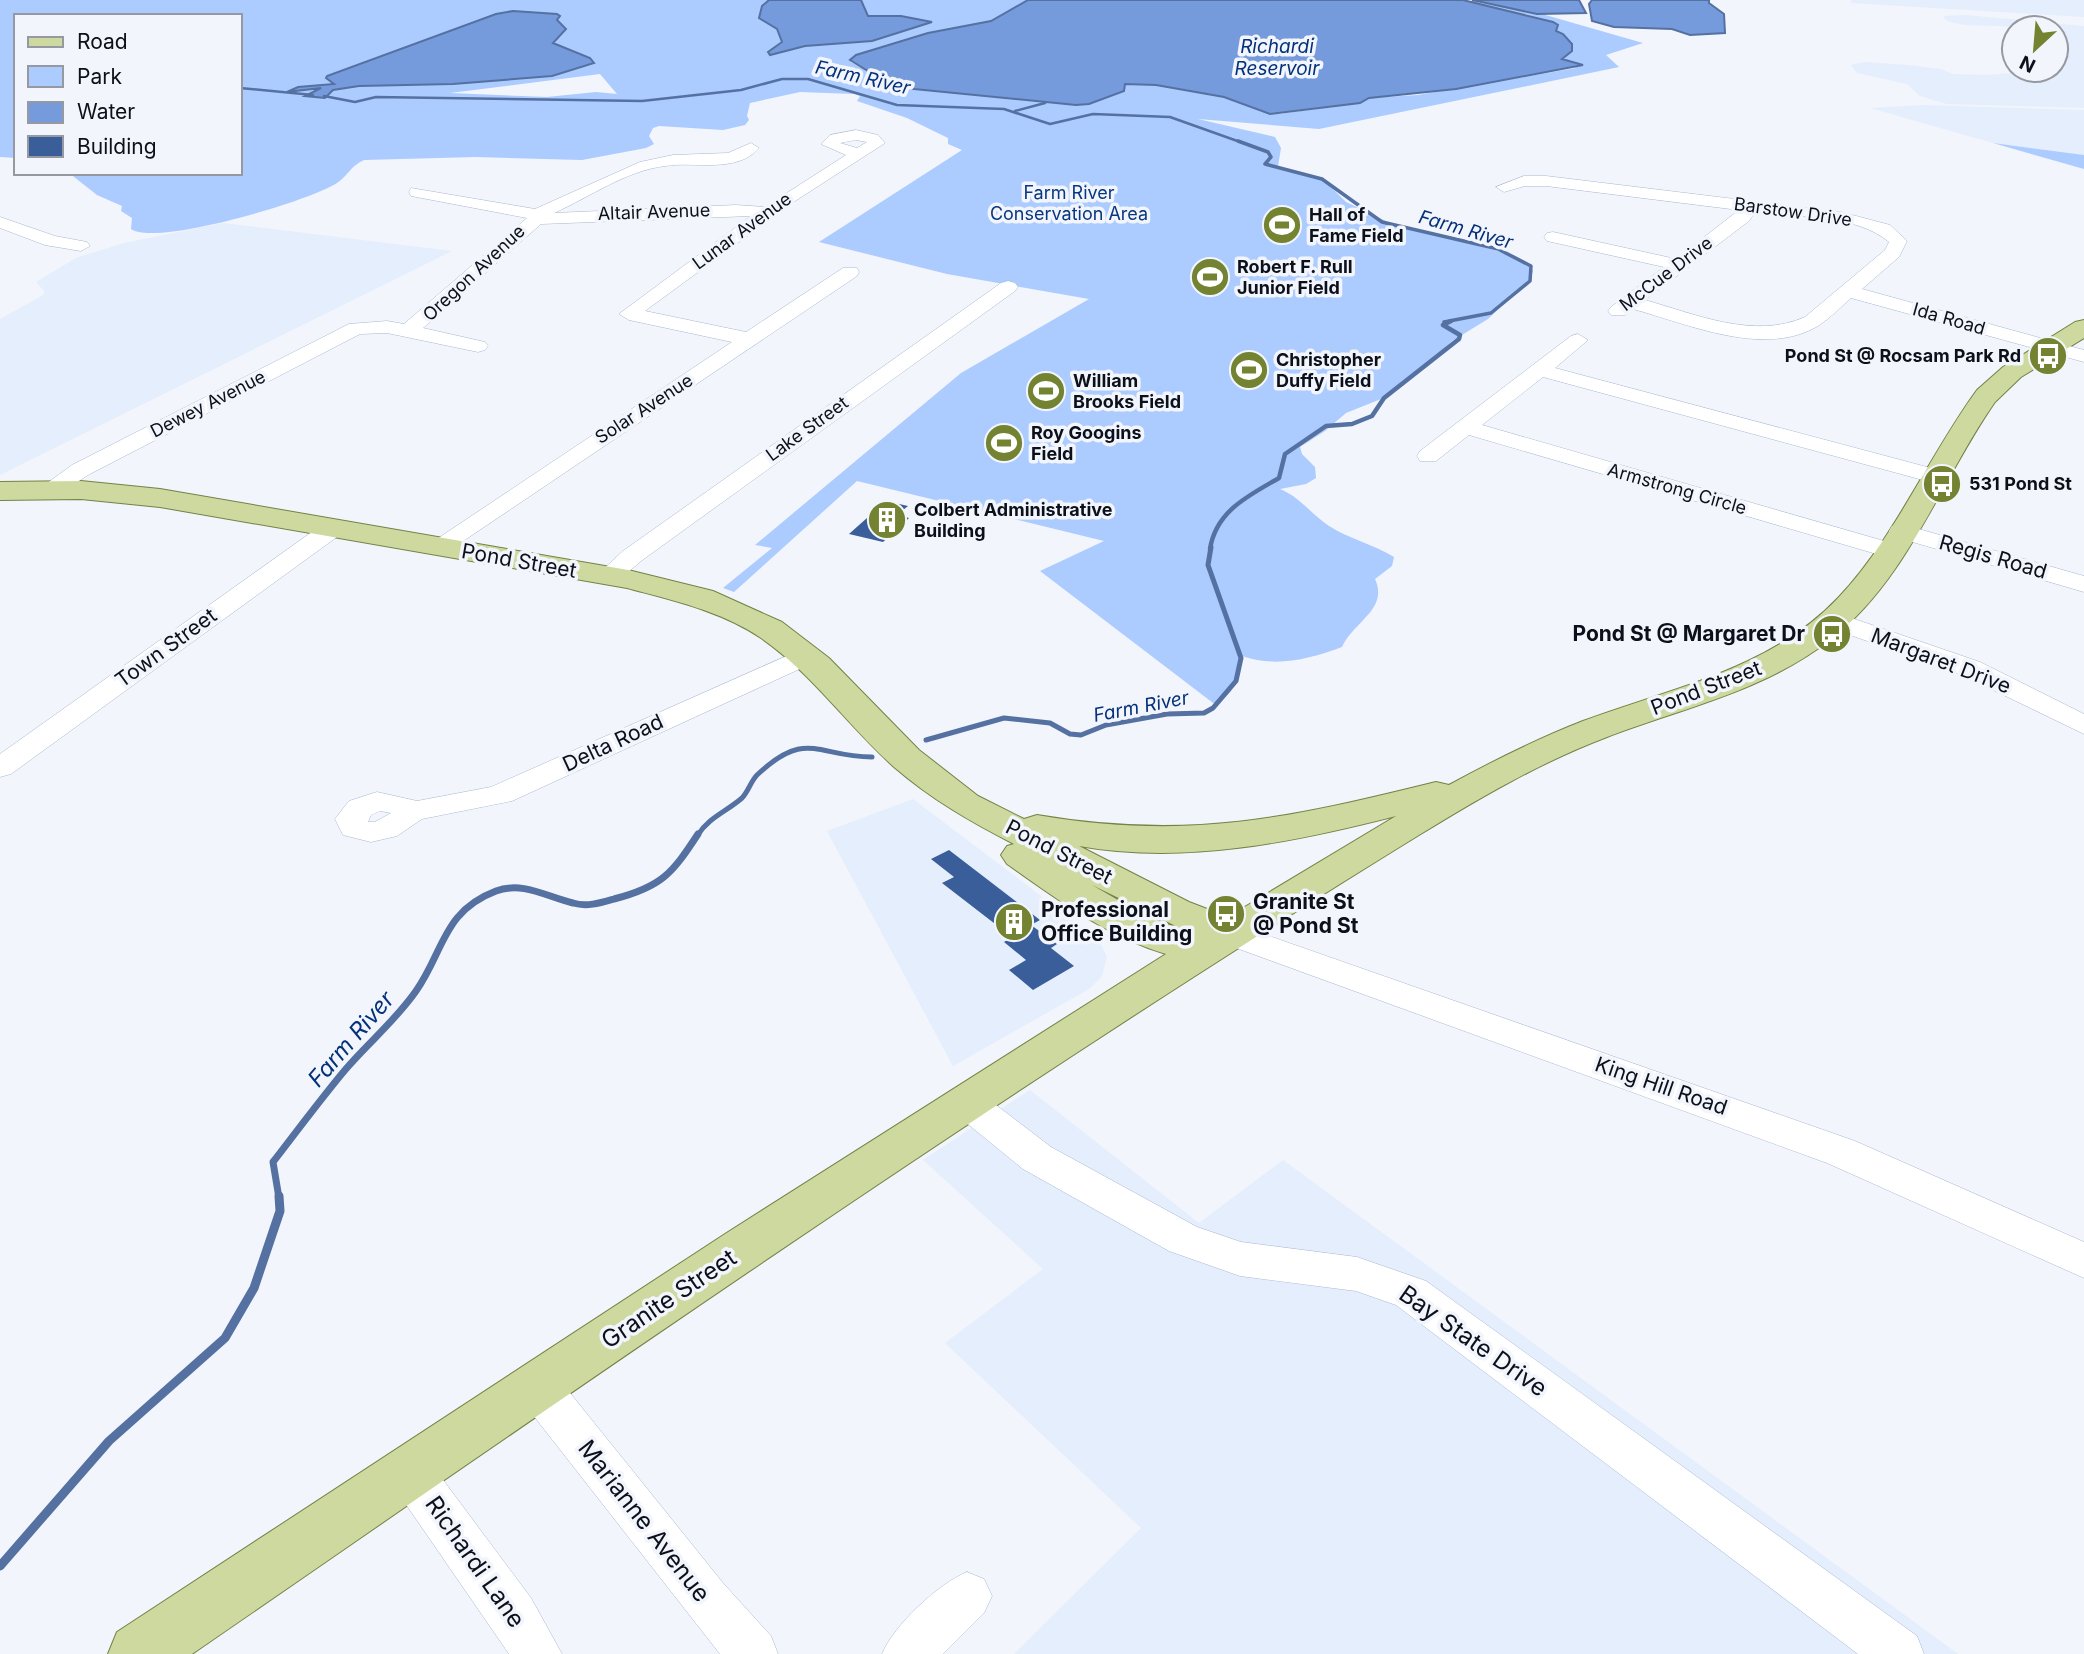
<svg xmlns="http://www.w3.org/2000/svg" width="2084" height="1654" viewBox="0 0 2084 1654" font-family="Inter,sans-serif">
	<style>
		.built { fill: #e5eefc }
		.green { fill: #accbff; fill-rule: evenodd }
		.water { fill: #759bdc; stroke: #5571a2; stroke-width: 2 }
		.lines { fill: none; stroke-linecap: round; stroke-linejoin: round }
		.stream-far5 { stroke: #5571a2; stroke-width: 2.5 }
		.stream-far4 { stroke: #5571a2; stroke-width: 3.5 }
		.stream-far3 { stroke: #5571a2; stroke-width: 4.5 }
		.stream-far2 { stroke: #5571a2; stroke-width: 5 }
		.stream-far1 { stroke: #5571a2; stroke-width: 7 }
		.stream { stroke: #5571a2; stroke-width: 9 }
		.building { fill: #3a5e99 }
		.minor-casing { stroke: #a7b8d3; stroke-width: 1 }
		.major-casing { stroke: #738246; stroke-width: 2 }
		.minor { fill: #fff; fill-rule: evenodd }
		.major { fill: #cdd99e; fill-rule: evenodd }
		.labels { text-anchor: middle; stroke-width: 7; stroke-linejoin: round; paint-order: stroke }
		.far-park-label { font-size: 18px; fill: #093781; stroke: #f2f5fb }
		.far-street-label { font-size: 18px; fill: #0b101a; stroke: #f2f5fb }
		.far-poi-label { font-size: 18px; font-weight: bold; fill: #0b101a; stroke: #f2f5fb; text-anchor: start }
		.far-water-label { font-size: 19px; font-style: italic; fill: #04317b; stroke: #f2f5fb }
		.street-label { font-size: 21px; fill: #0b101a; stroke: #f2f5fb }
		.poi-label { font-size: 21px; font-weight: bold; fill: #0b101a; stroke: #f2f5fb; text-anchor: start }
		.water-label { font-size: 23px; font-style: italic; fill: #04317b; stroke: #f2f5fb }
		.near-street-label { font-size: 24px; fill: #0b101a; stroke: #f2f5fb }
	</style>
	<rect width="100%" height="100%" fill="#f2f5fb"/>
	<!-- built -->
	<path class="built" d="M1851,0H2084V17L1852,3Z
		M1966,15L2084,26V108L1947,104L1920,96L1907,84L1857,73L1851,65L1865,62L1908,65L1941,69L1953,74L1986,75L2056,70V64L2070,54L2056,43V28L1964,25L1947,21L1943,16Z
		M1923,105L2084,110V155L1993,143L1870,108Z
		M223,223L452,251L0,475V319L43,295L45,292L36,282L76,258L124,243Z
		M913,799L1099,940L1107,957L1102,976L1089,989L953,1066L827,831Z
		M1030,1090L1199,1223L1283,1160L1958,1654H1014L1141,1528L945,1343L1043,1269L923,1160Z"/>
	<!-- green -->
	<path class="green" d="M0,0H1028L991,21L928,33L852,57L851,62L897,86L914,89L1076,105L1124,91L1125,84L1156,85L1230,98L1262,112L1279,114L1360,103L1369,98L1418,95L1576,68L1562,59L1572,51V42L1556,32L1553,22L1463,0L1542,14L1643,43L1606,55L1619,67L1319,129L1198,119L1275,137L1281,148L1278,166L1274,168L1322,178L1346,202L1390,223L1513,255L1527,262L1533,271L1530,279L1488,319L1452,341L1429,363L1402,381L1391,395L1346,413L1325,431L1300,447L1302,454L1315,467L1316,478L1306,484L1280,489C1300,497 1311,514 1329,526C1349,539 1373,544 1394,557L1392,566L1375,579C1389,609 1353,622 1342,647C1309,659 1276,668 1242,656L1231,691L1217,706L1040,571L1104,541L857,481L734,592L723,588L772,548L755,545L961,373L1089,299L947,274L819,242L962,150L948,144V138L907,118L857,101L860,96L854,94L800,92L750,103L747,116L749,120L745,125L723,130L659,126L653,128L649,136L654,144L646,148L582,160L475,157L364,160C350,166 348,176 337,183C310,201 155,247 131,229L132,218L121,211L122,206L97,195L69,173H240V16H16V158L0,157ZM600,74L617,94L596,92L547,97L450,93Z
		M1993,143L2084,155V169Z"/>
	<!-- water -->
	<path class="water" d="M769,0H861L868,16H901L932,22L872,41L805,46L770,55L768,52L782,42L777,29L759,18L762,6Z
		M1028,0H1463L1553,22L1558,25L1556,31L1563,34L1572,44V51L1562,59L1583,65L1456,89L1369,98L1360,103L1270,114L1224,97L1156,85L1125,84L1124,91L1089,104L1076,105L914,89L889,84L850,60L856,55L928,33L991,21Z
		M1472,0H1579L1586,13L1537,14Z
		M1592,0H1709V3L1724,14L1725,33L1690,35L1672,29L1614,27L1592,21L1589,4Z
		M513,11L557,14L560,16L557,20L566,29L553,43L590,58L594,63L552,76L453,84L359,86L333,90L325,98L305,96L321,88L287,92L298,87L334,84L326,78L327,76L496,14Z"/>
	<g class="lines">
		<!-- stream-far5 -->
		<path class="stream-far5" d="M240,88L313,95
			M324,96L355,102L376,97L642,101L741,90L782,79H808L897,105L1004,109L1050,124L1093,114L1170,117L1243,143
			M1015,111L1045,103"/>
		<!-- stream-far4 -->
		<path class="stream-far4" d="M1238,141L1268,152L1271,157L1265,164L1322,179L1382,222L1498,249L1531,266L1530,281L1491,313L1444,322"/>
		<!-- stream-far3 -->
		<path class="stream-far3" d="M1210,549C1216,511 1248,496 1279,478L1285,454L1326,426L1352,424L1372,416L1384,398L1459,339L1460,335L1443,325L1451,321"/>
		<!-- stream-far2 -->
		<path class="stream-far2" d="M926,740L1004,718L1050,723L1070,734L1081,735L1106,725L1167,714L1204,713L1213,708L1236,681L1241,658L1208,565L1211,547
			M697,836C709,817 726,812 742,798C748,792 751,781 757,775C807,728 817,757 872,757"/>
		<!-- stream-far1 -->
		<path class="stream-far1" d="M279,1198L273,1162C297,1131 320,1100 345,1070C367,1044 396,1020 416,991C444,951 443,911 496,891C523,881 547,897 573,903C587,907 600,903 614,899C661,887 672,874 698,834"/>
		<!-- stream -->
		<path class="stream" d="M0,1566L109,1441L225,1338L254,1288L280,1211L279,1196"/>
	</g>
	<!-- building -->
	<path class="building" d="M886,501L908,506L897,515L909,518L883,542L849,534Z
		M949,850L1040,920L1031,925L1057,944L1051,948L1074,966L1033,990L1009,970L1026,960L1004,942L1012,937L942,883L954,877L931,859Z"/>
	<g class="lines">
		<!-- minor casing -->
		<g class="minor-casing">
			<path id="minor" d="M856,130L878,135L885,143L792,203L645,311L746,332L843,268H857L859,272L857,276L447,552H429L425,547L732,342L629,320L619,314L751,216L541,224L423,328L485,342L488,346L485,350L478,352L387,333L360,334L88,475L59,494H43L39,489L72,465L349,324L387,321L404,324L527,218L411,196L409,192L411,188L535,209L640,162L673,155L728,153L751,143L759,148C737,174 694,161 665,166C625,171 590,197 554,213L736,205L765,207L846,155L821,144L830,135ZM856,140L867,142L857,148L840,143Z
				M1524,176H1546L1841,212L1890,225L1907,241L1899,257L1862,289L2084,350V362L1851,298C1841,307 1830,318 1818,326C1764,358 1688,324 1633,309L1625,315H1611L1608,311L1611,307L1664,267L1547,241L1544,237L1547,233L1553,232L1676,259L1739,210L1546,186H1525L1504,192L1496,187ZM1755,212C1796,217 1856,214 1889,242L1885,250L1805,317C1754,340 1695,314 1645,300L1749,221Z
				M0,217L55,236L87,242L90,246L81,251L45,245L0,228Z
				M1008,281L1015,283L1018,287L1015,291L641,561L618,581H600L596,576L623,551L1001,283Z
				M1578,334L1588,340L1555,368L1942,471L1946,476L1942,481L1934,483L1543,377L1482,425L1898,545L1902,550L1898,555H1880L1469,435L1436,461H1420L1417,456L1420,451L1571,336Z
				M332,522L341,524L344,529L341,534L11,774L0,777V754L323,524Z
				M1901,524L2084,576V592L1892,536L1889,531L1892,526Z
				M1834,612L1980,662L2084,714V734L1960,674L1825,626L1821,620L1825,614Z
				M807,647L817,649L821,655L817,661L512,801L422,819L397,836L371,842L343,835L335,819L349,801L377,792L417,801L491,787ZM380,811L391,813L375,822H368L371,815Z
				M1229,922L1855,1141L2084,1242V1278L1827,1163L1217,941L1212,933L1217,925Z
				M966,1088L979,1092L1051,1147L1197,1227L1241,1242L1357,1257L1426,1281L1917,1636L1924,1654H1858L1396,1305L1356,1291L1240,1276L1169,1251L1023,1169L953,1112L947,1102L953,1092Z
				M538,1368L554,1373L723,1583L771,1636L778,1654H720L522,1401L516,1387L522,1373Z
				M410,1451L426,1457L531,1598L562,1654H509L394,1487L387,1472L394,1457Z
				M967,1572L984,1579L992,1596L984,1613L943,1654H882C894,1625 938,1584 967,1572Z"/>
		</g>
		<!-- major casing -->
		<g class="major-casing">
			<path id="major" d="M2084,320V338L2021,377L1995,402C1941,479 1908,579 1831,639C1765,691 1683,708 1607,737C1541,762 1479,798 1419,835C1000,1093 597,1375 192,1654H108L117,1632L725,1234L1166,954C1107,937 1057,899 1007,864L1001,855L1007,846L1014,844C971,822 931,799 894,767C847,725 813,674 761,638C722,611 671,600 627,588L160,507L81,499L0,500V482L81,481L160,489L628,570L713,591L782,622L829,658L919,750L978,796L1024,819L1037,815C1189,841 1290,818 1436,782L1449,785C1493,761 1537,739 1583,721C1672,688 1771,669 1838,598C1895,538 1928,457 1977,390L2003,367L2075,322ZM1396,816L1228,917L1189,902L1079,846C1185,865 1294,842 1396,816ZM1092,885L1188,932L1144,915Z"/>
		</g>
		<!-- minor -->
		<use href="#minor" class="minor"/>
		<!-- major -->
		<use href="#major" class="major"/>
	</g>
	<!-- icons -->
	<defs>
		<g id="stadium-disc" transform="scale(2.0125)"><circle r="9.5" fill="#738332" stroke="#f2f5fb"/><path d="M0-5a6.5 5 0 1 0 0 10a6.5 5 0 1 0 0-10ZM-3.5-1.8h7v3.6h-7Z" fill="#fff"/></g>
		<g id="bus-disc" transform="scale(2.0125)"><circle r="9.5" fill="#738332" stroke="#f2f5fb"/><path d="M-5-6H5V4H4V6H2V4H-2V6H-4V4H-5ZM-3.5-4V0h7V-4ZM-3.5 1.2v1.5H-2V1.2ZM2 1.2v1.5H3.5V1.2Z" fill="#fff"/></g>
		<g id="building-disc" transform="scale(2.0125)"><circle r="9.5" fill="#738332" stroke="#f2f5fb"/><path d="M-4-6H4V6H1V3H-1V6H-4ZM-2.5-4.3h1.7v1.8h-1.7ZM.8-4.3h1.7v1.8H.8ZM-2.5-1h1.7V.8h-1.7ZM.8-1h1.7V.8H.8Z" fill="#fff"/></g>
	</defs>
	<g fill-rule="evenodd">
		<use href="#stadium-disc" x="1282" y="225"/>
		<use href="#stadium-disc" x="1210" y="277"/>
		<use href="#bus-disc" x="2048" y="356"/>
		<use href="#stadium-disc" x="1249" y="370"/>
		<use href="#stadium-disc" x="1046" y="391"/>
		<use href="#stadium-disc" x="1004" y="443"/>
		<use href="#bus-disc" x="1942" y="484"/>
		<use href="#building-disc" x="887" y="520"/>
		<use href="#bus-disc" x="1832" y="634"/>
		<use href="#bus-disc" x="1226" y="914"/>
		<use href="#building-disc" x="1014" y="922"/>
	</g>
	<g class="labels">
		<!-- far-park labels -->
		<g class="far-park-label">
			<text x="1069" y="199">Farm River<tspan x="1069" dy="21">Conservation Area</tspan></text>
		</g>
		<!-- far-street labels -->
		<g class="far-street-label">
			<text transform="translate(654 212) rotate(-2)" y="6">Altair Avenue</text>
			<text transform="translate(1793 212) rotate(8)" y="6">Barstow Drive</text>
			<text transform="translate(742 231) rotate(-36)" y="6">Lunar Avenue</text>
			<text transform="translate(474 273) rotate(-43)" y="6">Oregon Avenue</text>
			<text transform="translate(1666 274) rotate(-37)" y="6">McCue Drive</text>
			<text transform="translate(1949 319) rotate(16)" y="6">Ida Road</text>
			<text transform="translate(208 404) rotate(-27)" y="6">Dewey Avenue</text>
			<text transform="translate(644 409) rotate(-33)" y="6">Solar Avenue</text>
			<text transform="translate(807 429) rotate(-36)" y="6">Lake Street</text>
			<text transform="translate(1677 489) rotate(16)" y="6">Armstrong Circle</text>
		</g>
		<!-- far-poi labels -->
		<g class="far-poi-label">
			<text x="1309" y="221">Hall of<tspan x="1309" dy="21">Fame Field</tspan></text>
			<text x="1237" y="273">Robert F. Rull<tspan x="1237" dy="21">Junior Field</tspan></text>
			<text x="2021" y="362" text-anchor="end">Pond St @ Rocsam Park Rd</text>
			<text x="1276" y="366">Christopher<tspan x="1276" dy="21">Duffy Field</tspan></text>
			<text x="1073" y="387">William<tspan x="1073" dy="21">Brooks Field</tspan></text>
			<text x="1031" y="439">Roy Googins<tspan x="1031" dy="21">Field</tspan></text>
			<text x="1969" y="490">531 Pond St</text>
			<text x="914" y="516">Colbert Administrative<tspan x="914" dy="21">Building</tspan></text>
		</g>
		<!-- far-water labels -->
		<g class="far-water-label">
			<text x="1277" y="53">Richardi<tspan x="1277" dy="22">Reservoir</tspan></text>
			<text transform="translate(863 77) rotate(13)" y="7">Farm River</text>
			<text transform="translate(1466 229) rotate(16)" y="7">Farm River</text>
			<text transform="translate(1141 706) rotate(-11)" y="7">Farm River</text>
		</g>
		<!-- street labels -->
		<g class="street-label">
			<text transform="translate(1993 557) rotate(16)" y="7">Regis Road</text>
			<text transform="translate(519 561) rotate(10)" y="7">Pond Street</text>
			<text transform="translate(166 648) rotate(-36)" y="7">Town Street</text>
			<text transform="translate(1941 661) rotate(21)" y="7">Margaret Drive</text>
			<text transform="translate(1706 688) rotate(-21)" y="7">Pond Street</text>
			<text transform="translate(613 743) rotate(-25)" y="7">Delta Road</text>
			<text transform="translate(1059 852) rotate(27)" y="7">Pond Street</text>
			<text transform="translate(1661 1086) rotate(19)" y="7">King Hill Road</text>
		</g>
		<!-- poi labels -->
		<g class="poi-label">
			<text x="1805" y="641" text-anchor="end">Pond St @ Margaret Dr</text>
			<text x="1253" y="909">Granite St<tspan x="1253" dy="24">@ Pond St</tspan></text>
			<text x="1041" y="917">Professional<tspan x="1041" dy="24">Office Building</tspan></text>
		</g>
		<!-- water labels -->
		<g class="water-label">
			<text transform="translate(351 1039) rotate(-49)" y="8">Farm River</text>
		</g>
		<!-- near-street labels -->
		<g class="near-street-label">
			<text transform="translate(669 1299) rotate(-34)" y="8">Granite Street</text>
			<text transform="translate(1473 1341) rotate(35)" y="8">Bay State Drive</text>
			<text transform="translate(644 1521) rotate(52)" y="8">Marianne Avenue</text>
			<text transform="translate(475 1562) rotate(55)" y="8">Richardi Lane</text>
		</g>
	</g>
	<!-- legend -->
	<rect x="14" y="14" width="228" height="161" fill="#f2f5fb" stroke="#9699a1" stroke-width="2"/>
	<rect x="28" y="37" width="35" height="10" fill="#cdd99e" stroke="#9699a1" stroke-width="2"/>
	<text x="77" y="49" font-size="21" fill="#0b101a">Road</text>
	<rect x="28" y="66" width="35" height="21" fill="#accbff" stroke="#9699a1" stroke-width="2"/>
	<text x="77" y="84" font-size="21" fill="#0b101a">Park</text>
	<rect x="28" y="102" width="35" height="21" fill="#759bdc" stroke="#9699a1" stroke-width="2"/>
	<text x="77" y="119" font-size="21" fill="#0b101a">Water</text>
	<rect x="28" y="136" width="35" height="21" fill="#3a5e99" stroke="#9699a1" stroke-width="2"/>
	<text x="77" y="154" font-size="21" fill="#0b101a">Building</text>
	<!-- north arrow -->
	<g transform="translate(2035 49) rotate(206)"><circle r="33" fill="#f2f5fb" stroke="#9699a1" stroke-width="2"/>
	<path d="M0-5L12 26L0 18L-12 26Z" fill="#738332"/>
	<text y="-10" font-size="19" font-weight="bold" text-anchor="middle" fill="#0b101a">N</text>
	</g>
</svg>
